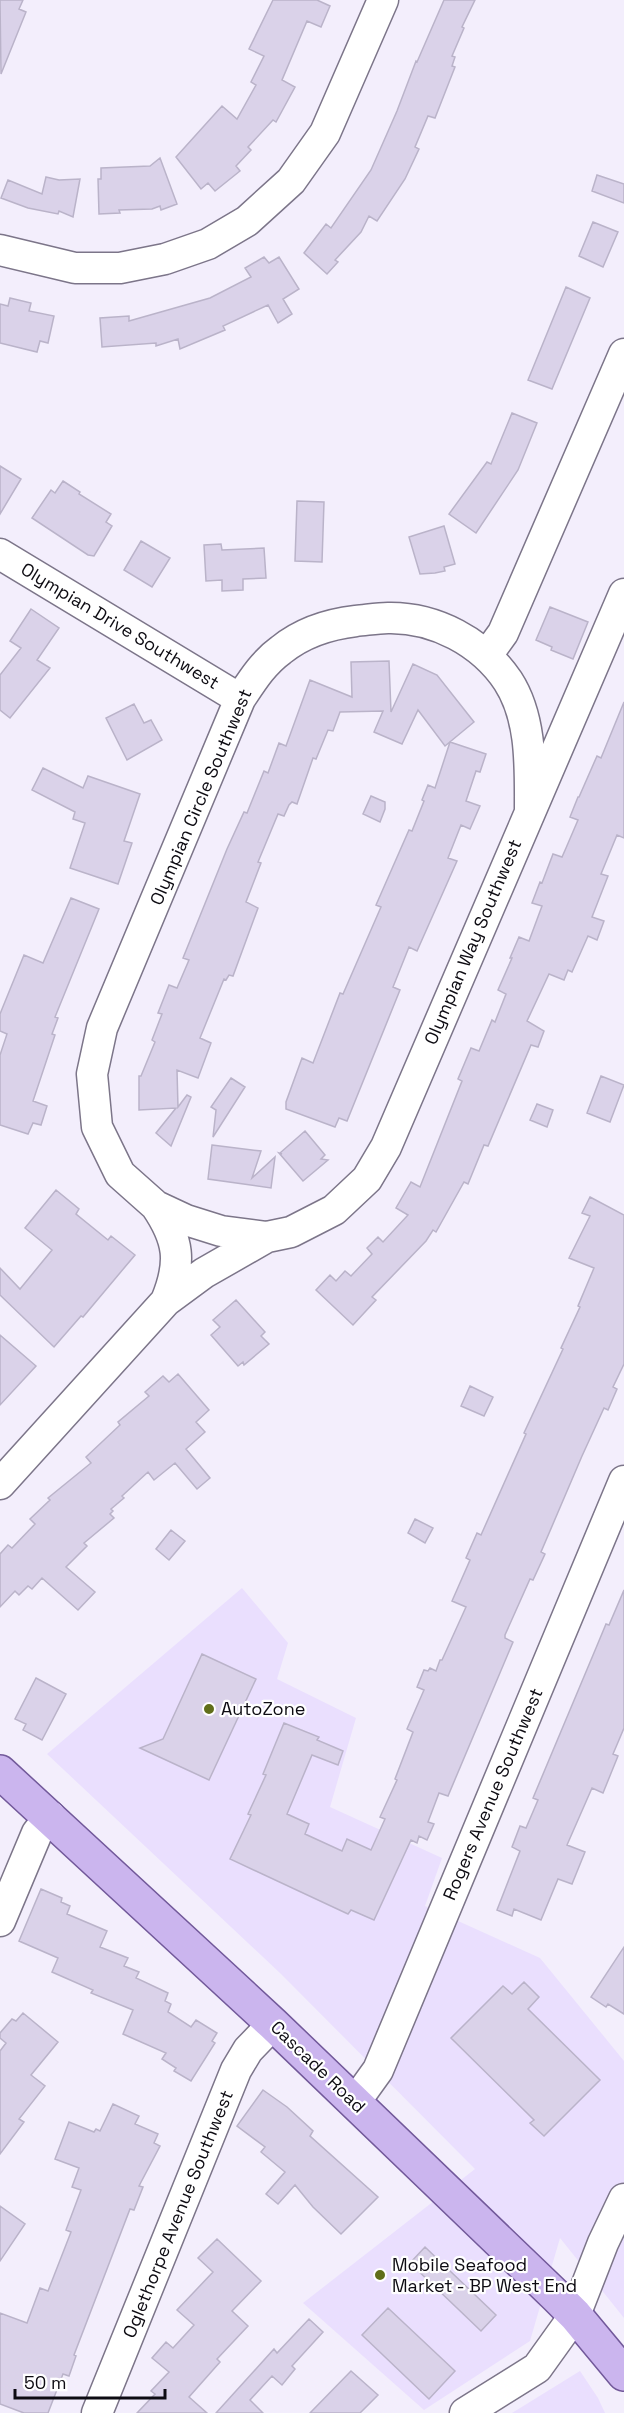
<svg xmlns="http://www.w3.org/2000/svg" width="624" height="2413" viewBox="0 0 624 2413" font-family="'Space Grotesk',sans-serif">
	<style>
		.built { fill: #eadffe }
		.building { fill: #dad2e9; stroke: #bab3c9; stroke-width: 1.5 }
		.lines { fill: none; stroke-linecap: round; stroke-linejoin: round }
		.minor-casing { stroke: #7c7589; stroke-width: 33 }
		.major-casing { stroke: #72599a; stroke-width: 36 }
		.minor { stroke: #fff; stroke-width: 30 }
		.major { stroke: #cbb5ee; stroke-width: 33 }
		.poi-dot { fill: #606e19; stroke: #fff; stroke-width: 2 }
		.labels { text-anchor: middle; stroke-width: 4.5; stroke-linejoin: round; paint-order: stroke }
		.street-label { font-size: 18px; fill: #0d0b12; stroke: #fff }
		.poi-label { font-size: 18px; fill: #0d0b12; stroke: #fff; text-anchor: start }
	</style>
	<rect width="100%" height="100%" fill="#f3eefc"/>
	<!-- built -->
	<path class="built" d="M242,1588L288,1643L277,1679L356,1718L330,1807L442,1858L425,1906L540,1958L624,2061V2318L560,2238L530,2341L424,2410L303,2303L475,2169L281,1974L47,1754Z
		M580,2371L598,2398L605,2413H512Z"/>
	<!-- building -->
	<path class="building" d="M0,0H23L19,9L26,12L1,74Z
		M273,0H317L330,6L321,27L307,21L282,80L295,87L276,122L273,120L248,147L251,150L236,166L240,171L215,191L208,183L201,189L176,157L222,106L237,119L256,85L251,82L264,56L249,49Z
		M444,0H475L462,27L464,28L452,56L455,57L452,66L455,67L435,118L428,116L415,147L419,149L405,179L377,221L369,216L361,232L335,260L338,262L327,274L304,253L326,224L331,228L371,170L397,111L416,61L417,62Z
		M160,158L177,204L161,210L160,206L152,209L119,210L120,213L99,214L98,179H101V168L150,166Z
		M597,175L624,184V203L592,191Z
		M46,177L59,180L80,179L73,217L59,211L58,214L28,208L1,198L8,180L42,194Z
		M593,222L618,232L603,267L579,256Z
		M264,257L269,263L279,257L299,289L283,299L292,314L278,323L268,305L223,326L225,330L180,349L178,339L156,346V343L102,347L100,318L129,316V321L210,298L251,277L245,268Z
		M566,287L590,298L552,389L528,380Z
		M10,298L31,303L29,311L54,316L48,343L40,341L37,352L0,343V304L8,306Z
		M512,413L537,423L518,470L476,533L449,514L487,462L491,464Z
		M0,466L21,479L0,514Z
		M63,481L80,492L79,494L111,514L106,522L112,526L94,556L88,555L32,518L51,490L55,493Z
		M297,501L324,502L322,562L295,561Z
		M444,526L455,564L444,567L445,571L435,573L420,574L409,537Z
		M141,541L170,558L152,587L124,570Z
		M221,544L222,550L264,548L266,578L243,579V590L222,591V580L206,581L204,545Z
		M550,607L588,622L573,659L551,650L552,647L536,640Z
		M31,609L59,628L37,660L50,668L10,718L0,710V675L21,648L10,641Z
		M389,661L391,712L413,664L437,675L474,722L445,746L418,710L402,744L374,732L383,711L340,712L333,731L328,730L316,759L313,758L297,804L292,802L289,805L284,816L278,814L258,862L261,863L246,902L258,908L233,976L229,975L226,980L224,979L200,1038L211,1043L198,1078L177,1070L178,1107L187,1095L191,1097L171,1146L156,1133L176,1108L139,1110V1076H141L155,1042L152,1040L162,1014L158,1013L169,985L177,988L189,960L183,958L227,849L244,812L247,813L264,771L268,773L279,743L286,746L310,680L352,697L351,662Z
		M624,702V838L617,835L601,874L608,876L592,917L604,921L597,940L588,936L572,972L568,970L564,980L549,974L527,1021L544,1031L538,1047L531,1045L488,1146L484,1145L468,1184L464,1182L436,1232L433,1230L426,1241L372,1297L376,1300L353,1325L316,1290L330,1275L336,1281L345,1271L351,1276L372,1254L367,1248L378,1237L383,1242L408,1215L396,1208L411,1182L420,1187L462,1081L458,1079L471,1048L479,1051L492,1020L495,1022L506,994L498,990L512,958H510L519,937L529,941L542,906L532,903L540,882L542,883L553,854L562,857L566,848L578,820L570,817L578,797H579L597,756L601,758Z
		M134,704L144,723L151,720L162,740L127,760L106,718Z
		M450,742L486,754L480,772L476,771L466,801L480,806L470,829L461,825L448,858L457,861L417,951L409,947L393,987L400,990L347,1121L339,1118L335,1127L286,1109V1102L302,1058L313,1063L340,993L343,994L381,907L376,905L409,830L412,831L424,801L422,800L428,785L435,788Z
		M43,768L83,788L88,776L140,794L124,841L132,843L118,884L70,868L85,823L73,819L75,812L32,790Z
		M371,796L385,802V809L380,822L363,814Z
		M71,898L99,909L55,1017L58,1018L52,1034L55,1035L33,1101L47,1106L41,1125L33,1123L28,1134L0,1125V1055L7,1034L0,1031V1014L24,955L43,963Z
		M601,1076L624,1085L610,1122L587,1113Z
		M231,1078L245,1087L213,1137L216,1110L211,1107Z
		M537,1104L553,1110L547,1127L530,1120Z
		M305,1131L325,1155L321,1159L328,1160L303,1181L279,1153L282,1154L280,1153Z
		M212,1145L261,1151L252,1178L275,1157L271,1188L208,1179Z
		M56,1190L79,1209L76,1214L108,1240L111,1236L135,1255L83,1317L81,1316L54,1347L0,1295V1268L20,1289L52,1250L25,1228Z
		M590,1197L624,1215V1364L613,1387L617,1389L608,1410L604,1408L582,1456L541,1552L545,1554L533,1580L530,1579L505,1635V1638L513,1642L448,1796L439,1793L428,1822L434,1824L427,1840L419,1836L417,1843L411,1840L374,1920L351,1910L348,1914L230,1859L251,1815L248,1814L266,1775L263,1774L284,1723L319,1737L317,1740L343,1751L338,1765L312,1755L287,1814L309,1824L305,1834L342,1851L347,1839L371,1850L385,1819L380,1817L397,1780L395,1779L413,1732L407,1729L424,1690L417,1687L424,1670L428,1671L430,1668L436,1671L440,1660H442L466,1607L452,1601L470,1560L466,1558L477,1533L481,1535L526,1434L524,1433L563,1349L561,1348L580,1307L578,1306L594,1268L569,1258L590,1216L582,1213Z
		M236,1300L265,1332L261,1336L269,1344L244,1365L243,1362L238,1366L211,1335L220,1327L213,1320Z
		M0,1335L36,1366L0,1405Z
		M178,1374L209,1410L196,1422L205,1432L186,1449L210,1478L197,1489L175,1463L154,1480L148,1472L122,1496L124,1498L111,1509L113,1511L110,1514L114,1518L84,1543L87,1546L66,1567L95,1592L78,1610L42,1578L32,1589L28,1586L19,1595L15,1591L0,1607V1554L8,1545L12,1548L35,1524L30,1519L50,1500L48,1498L91,1463L86,1457L120,1425L118,1422L149,1396L145,1392L163,1376L169,1382Z
		M470,1386L493,1397L484,1416L461,1406Z
		M415,1519L433,1528L425,1543L408,1533Z
		M171,1530L185,1541L169,1560L156,1549Z
		M624,1590V1728L613,1754L618,1756L603,1793L592,1788L567,1845L585,1852L572,1884L558,1879L541,1920L514,1909L512,1916L497,1910L520,1851L512,1847L520,1826L526,1828L538,1800L533,1798L596,1648L606,1624L609,1625Z
		M202,1654L256,1679L209,1780L140,1748L163,1739Z
		M36,1678L66,1694L42,1740L23,1730L26,1724L15,1719Z
		M41,1889L62,1898L61,1902L70,1906L67,1914L107,1931L100,1947L128,1958L124,1966L139,1972L136,1978L168,1993L165,2001L171,2004L168,2012L191,2027L196,2020L217,2033L212,2041L215,2043L191,2081L174,2071L176,2068L162,2059L166,2053L123,2034L133,2010L91,1993L93,1990L52,1972L58,1958L19,1941Z
		M624,1947V2014L608,2004L606,2007L591,1997Z
		M524,1982L539,1997L528,2009L600,2080L544,2136L530,2123L534,2120L451,2038L503,1986L512,1994Z
		M23,2013L58,2042L31,2075L45,2086L19,2119L24,2122L0,2154V2051L6,2043L0,2038V2033L12,2019L16,2021Z
		M263,2090L287,2107L313,2131L310,2136L378,2197L341,2234L313,2207L295,2185L278,2204L266,2194L285,2172L261,2152L265,2147L237,2126Z
		M113,2104L139,2116L135,2124L158,2134L154,2143L160,2146L139,2186L143,2187L134,2210L130,2209L74,2355L76,2356L69,2376L63,2374L48,2413H24L0,2404V2313L27,2323L40,2288L48,2291L71,2232L66,2230L81,2190L72,2187L79,2168L55,2159L69,2122L94,2132L96,2129L100,2131Z
		M0,2206L25,2224L0,2261Z
		M217,2239L261,2281L232,2311L248,2326L217,2359L220,2362L189,2397L207,2413H137L155,2394L151,2391L169,2372L152,2358L166,2342L173,2348L194,2325L177,2310L213,2272L198,2258Z
		M425,2247L496,2315L481,2331L410,2263Z
		M388,2308L455,2371L429,2399L362,2335Z
		M309,2319L323,2332L292,2366L295,2369L282,2385L272,2376L250,2400L263,2413H216L274,2349L277,2353Z
		M351,2371L378,2395L360,2413H310Z"/>
	<g class="lines">
		<!-- minor casing -->
		<g class="minor-casing">
			<path id="minor" d="M0,250L75,268H120L165,259L208,244L247,221L291,181L325,133L383,0
				M0,554L240,699
				M487,655L503,633L624,354
				M530,809C530,767 532,718 508,681C482,642 435,617 388,618C378,618 367,620 356,621C330,624 302,633 281,650C263,663 252,681 240,699L102,1028L92,1074L97,1127L120,1174L156,1206L186,1220L221,1231L267,1237L291,1232L334,1210L367,1179L386,1147L624,594
				M156,1206C179,1240 182,1262 166,1301
				M0,1484L166,1301L204,1273L267,1237
				M0,1921L37,1833L50,1816
				M355,2102L378,2070L624,1481
				M97,2413L236,2070L248,2050L273,2024
				M465,2413L537,2368L575,2315L603,2243L624,2199"/>
		</g>
		<!-- major casing -->
		<g class="major-casing">
			<path id="major" d="M0,1772L273,2024L556,2296L575,2315L624,2374"/>
		</g>
		<!-- minor -->
		<use href="#minor" class="minor"/>
		<!-- major -->
		<use href="#major" class="major"/>
	</g>
	<!-- markers -->
	<g class="poi-dot">
		<circle cx="209" cy="1709" r="6"/>
		<circle cx="380" cy="2275" r="6"/>
	</g>
	<g class="labels">
		<!-- street labels -->
		<g class="street-label">
			<text transform="translate(120 626) rotate(31)" y="6">Olympian Drive Southwest</text>
			<text transform="translate(201 797) rotate(-67)" y="6">Olympian Circle Southwest</text>
			<text transform="translate(473 942) rotate(-67)" y="6">Olympian Way Southwest</text>
			<text transform="translate(493 1794) rotate(-67)" y="6">Rogers Avenue Southwest</text>
			<text transform="translate(318 2067) rotate(44)" y="6">Cascade Road</text>
			<text transform="translate(178 2214) rotate(-68)" y="6">Oglethorpe Avenue Southwest</text>
		</g>
		<!-- poi labels -->
		<g class="poi-label">
			<text x="221" y="1715">AutoZone</text>
			<text x="392" y="2271">Mobile Seafood<tspan x="392" dy="21">Market - BP West End</tspan></text>
		</g>
	</g>
	<!-- scale -->
	<path d="M15 2389v9h150v-9" fill="none" stroke="#0d0b12" stroke-width="3"/>
	<text x="24" y="2389" font-size="18" fill="#0d0b12" stroke="#ffffff" stroke-width="4.5" paint-order="stroke">50 m</text>
</svg>
